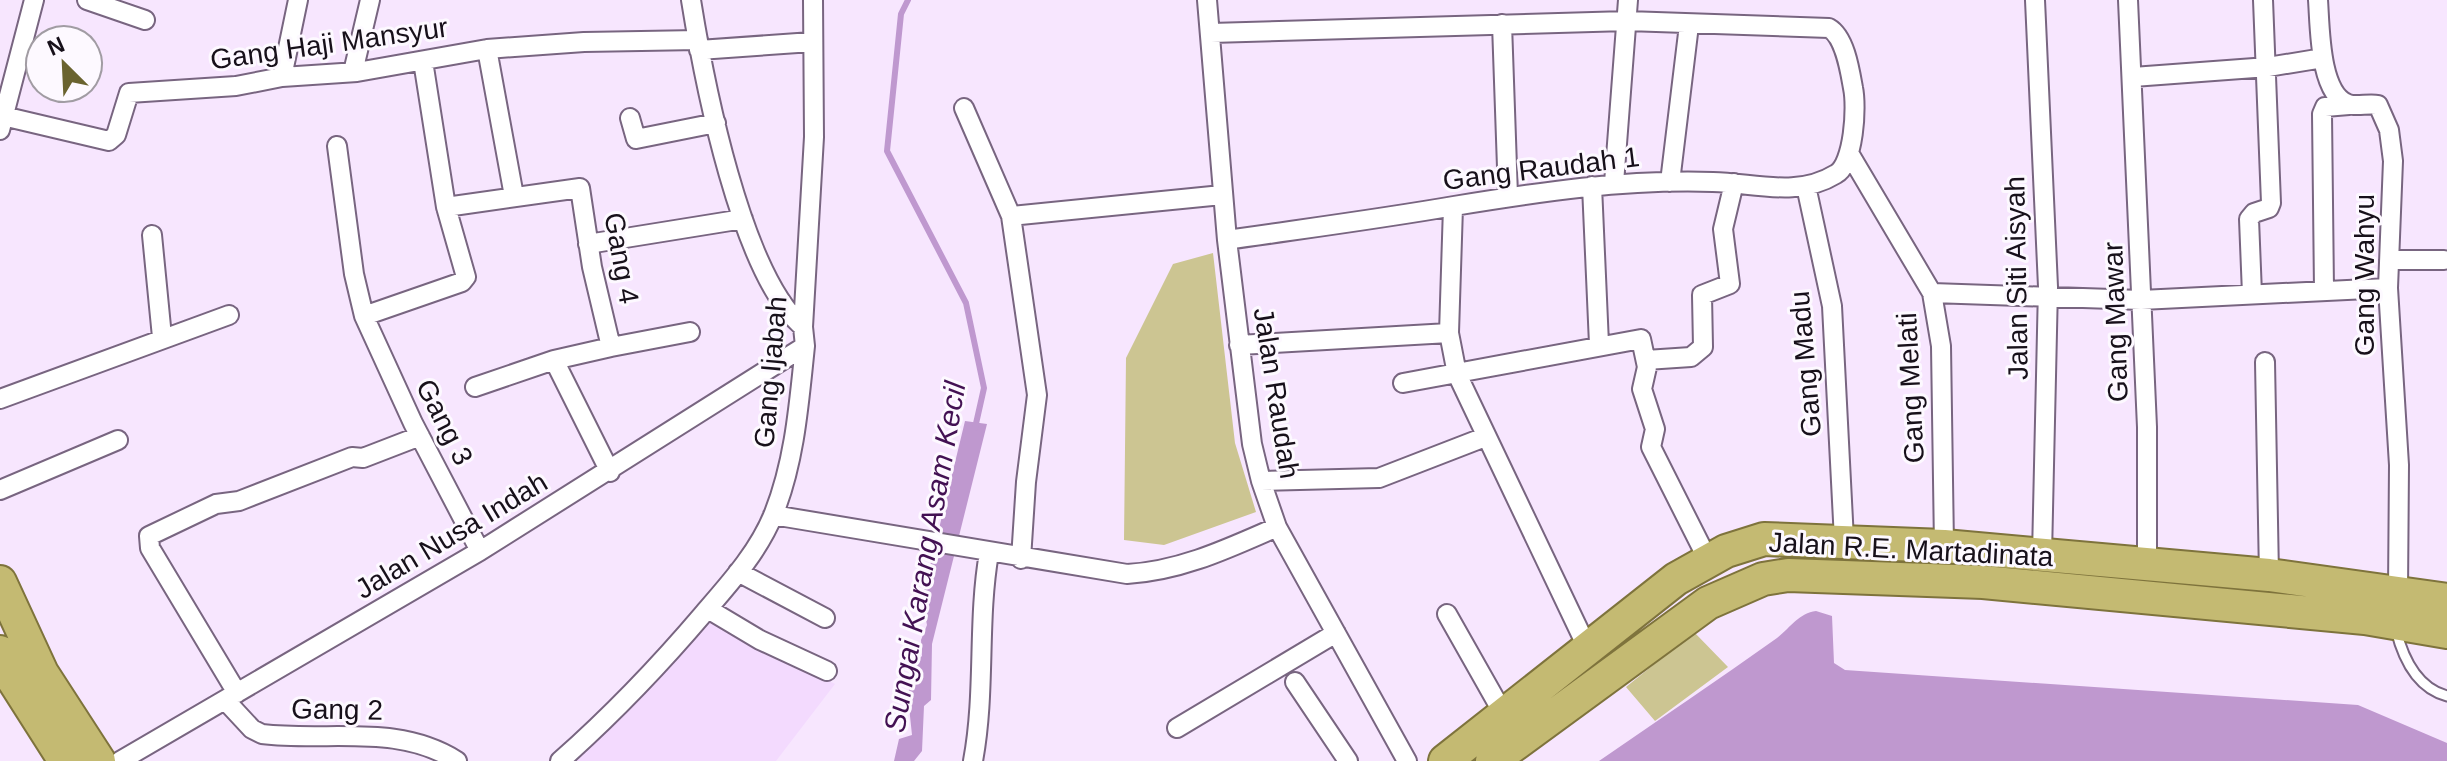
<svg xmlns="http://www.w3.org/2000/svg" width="2447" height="761" viewBox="0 0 2447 761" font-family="Arial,sans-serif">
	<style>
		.built { fill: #f3dafe }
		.green { fill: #ccc592 }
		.water { fill: #bf98cf }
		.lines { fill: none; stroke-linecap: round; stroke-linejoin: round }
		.stream { stroke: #bf98cf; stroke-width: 6 }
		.service-casing { stroke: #786580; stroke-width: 13 }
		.minor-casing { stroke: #786580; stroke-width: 22 }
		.trunk-casing { stroke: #7e733c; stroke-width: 36 }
		.service { stroke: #fff; stroke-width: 9 }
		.minor { stroke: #fff; stroke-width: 18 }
		.trunk { stroke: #c4ba72; stroke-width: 32 }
		.labels { text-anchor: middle; stroke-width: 6; stroke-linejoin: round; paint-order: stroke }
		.street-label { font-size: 28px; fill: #17101a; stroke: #fdf9ff }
		.water-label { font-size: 30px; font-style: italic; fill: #431153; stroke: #fdf9ff }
	</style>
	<rect width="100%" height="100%" fill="#f7e6fe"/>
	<!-- built -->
	<path class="built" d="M712,618L835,684L776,761H564Z"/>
	<!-- green -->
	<path class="green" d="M1213,253L1235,443L1256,512L1164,545L1124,540L1126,358L1173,264Z
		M1694,632L1728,667L1655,721L1626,687Z"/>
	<!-- water -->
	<path class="water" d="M965,421L987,424L932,644L931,700L924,706L922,751L914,761H894L899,739L912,735L908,697L912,665L922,656L921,640L927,625L922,599Z
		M1816,611L1832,616L1834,663L1845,670L2358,705L2447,743V761H1599C1658,720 1718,680 1777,638C1790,628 1799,613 1816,611Z"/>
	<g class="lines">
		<!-- stream -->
		<path class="stream" d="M908,0L901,14L887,151L966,303L984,388L975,428"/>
		<!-- service casing -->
		<g class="service-casing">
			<path id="service" d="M2396,630C2403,658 2417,688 2447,696"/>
		</g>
		<!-- minor casing -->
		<g class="minor-casing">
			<path id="minor" d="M87,0L145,20
				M691,0C704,81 741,274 803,327
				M1207,0L1227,240L1252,444L1261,481L1277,527L1407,761
				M2035,0L2048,287L2042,555
				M2128,0L2147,427V565
				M2318,0C2320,26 2319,93 2348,104C2356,107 2369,103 2378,105L2389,130L2393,161L2388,288L2399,465L2398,592
				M1502,24L1508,196
				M1211,33L1627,21L1829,28C1845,37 1850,71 1853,88C1857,106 1854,164 1836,174C1797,198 1755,183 1713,182C1625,179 1540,192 1454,206C1379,219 1302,229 1227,240
				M487,49L514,196
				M699,50L812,42
				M353,72L370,0
				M282,77L298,0
				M2133,77L2268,67L2323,58
				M964,108L1011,216
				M3,116L109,141L116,135L129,93L236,86L282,77L357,72L487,49L584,42L698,40
				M630,118L636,139L716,123
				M0,130L34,0
				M337,146L354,274L364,316L413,423L480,551
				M1849,153L1932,293L1941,346L1944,546
				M1670,182L1689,25
				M1614,183L1628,0
				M1592,186L1599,344
				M1806,186L1832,306L1844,540
				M446,207L580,188L592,267L611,347L554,360L475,387
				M1453,207L1449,333L1457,374L1587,647
				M152,235L162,337
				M588,244L743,219
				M2389,260H2444
				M2324,290L2322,114L2325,107L2349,105
				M1932,293L2141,300L2388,288
				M2252,294L2249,219L2254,213L2269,208L2271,203L2263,0
				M364,316L462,282L466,277L446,207L423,61
				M1239,345L1449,333
				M611,347L690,332
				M554,360L610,472
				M1646,360L1691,357L1703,347L1702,295L1730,284L1723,229L1734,183
				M2265,362L2269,575
				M1403,383L1641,339L1647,367L1642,389L1655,429L1651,447L1708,560
				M0,399L229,315
				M1261,481L1379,478L1485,437
				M0,490L118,440
				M773,515L1127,574C1181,571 1229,548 1277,527
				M1021,559L1026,482L1037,395L1011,216L1222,195
				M738,572L825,618
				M708,609L760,640L827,671
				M1447,614L1503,713
				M1295,682L1348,761
				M237,693L150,548L149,536L216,504L239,501L352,457L363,458L420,436
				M225,700L252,729L262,734C329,742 397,723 457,761
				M1177,728L1336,633
				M120,761L480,551L805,346
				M560,761C612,715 659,666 704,613C730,583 759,551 774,513C795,460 799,403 805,346L803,327L814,137L813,0
				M973,761C986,691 977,622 989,553"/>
		</g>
		<!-- trunk casing -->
		<g class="trunk-casing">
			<path id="trunk" d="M0,582L42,673L99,761
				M0,652L14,681L65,761
				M1445,761L1676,579L1726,551L1764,539L1944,546L2269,575L2447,600
				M1492,761L1708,603L1763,579L1788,575L1983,582L2365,618L2447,632"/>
		</g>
		<!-- service -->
		<use href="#service" class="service"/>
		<!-- minor -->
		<use href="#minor" class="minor"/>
		<!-- trunk -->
		<use href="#trunk" class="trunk"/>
	</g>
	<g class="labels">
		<!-- street labels -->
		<g class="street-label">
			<text transform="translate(329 43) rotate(-8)" y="10">Gang Haji Mansyur</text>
			<text transform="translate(1541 168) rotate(-7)" y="10">Gang Raudah 1</text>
			<text transform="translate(622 258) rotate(80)" y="10">Gang 4</text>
			<text transform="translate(2364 275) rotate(-90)" y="10">Gang Wahyu</text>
			<text transform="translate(2016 278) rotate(-91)" y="10">Jalan Siti Aisyah</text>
			<text transform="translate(2115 322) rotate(-92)" y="10">Gang Mawar</text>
			<text transform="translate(1805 364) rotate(-95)" y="10">Gang Madu</text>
			<text transform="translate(770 372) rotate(-85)" y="10">Gang Ijabah</text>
			<text transform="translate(1910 388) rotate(-93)" y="10">Gang Melati</text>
			<text transform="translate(1277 393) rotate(81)" y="10">Jalan Raudah</text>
			<text transform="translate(445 422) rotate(63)" y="10">Gang 3</text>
			<text transform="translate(451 535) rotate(-31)" y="10">Jalan Nusa Indah</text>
			<text transform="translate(1911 549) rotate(3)" y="10">Jalan R.E. Martadinata</text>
			<text transform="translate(337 709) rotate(1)" y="10">Gang 2</text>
		</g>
		<!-- water labels -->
		<g class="water-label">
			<text transform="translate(925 557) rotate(-80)" y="10">Sungai Karang Asam Kecil</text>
		</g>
	</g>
	<!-- north arrow -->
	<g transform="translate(64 64) rotate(336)"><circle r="38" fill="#fdf9ff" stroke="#a19ca3" stroke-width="2"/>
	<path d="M0-6L14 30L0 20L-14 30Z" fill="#6a632f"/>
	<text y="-12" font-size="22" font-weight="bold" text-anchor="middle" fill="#17101a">N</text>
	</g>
</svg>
